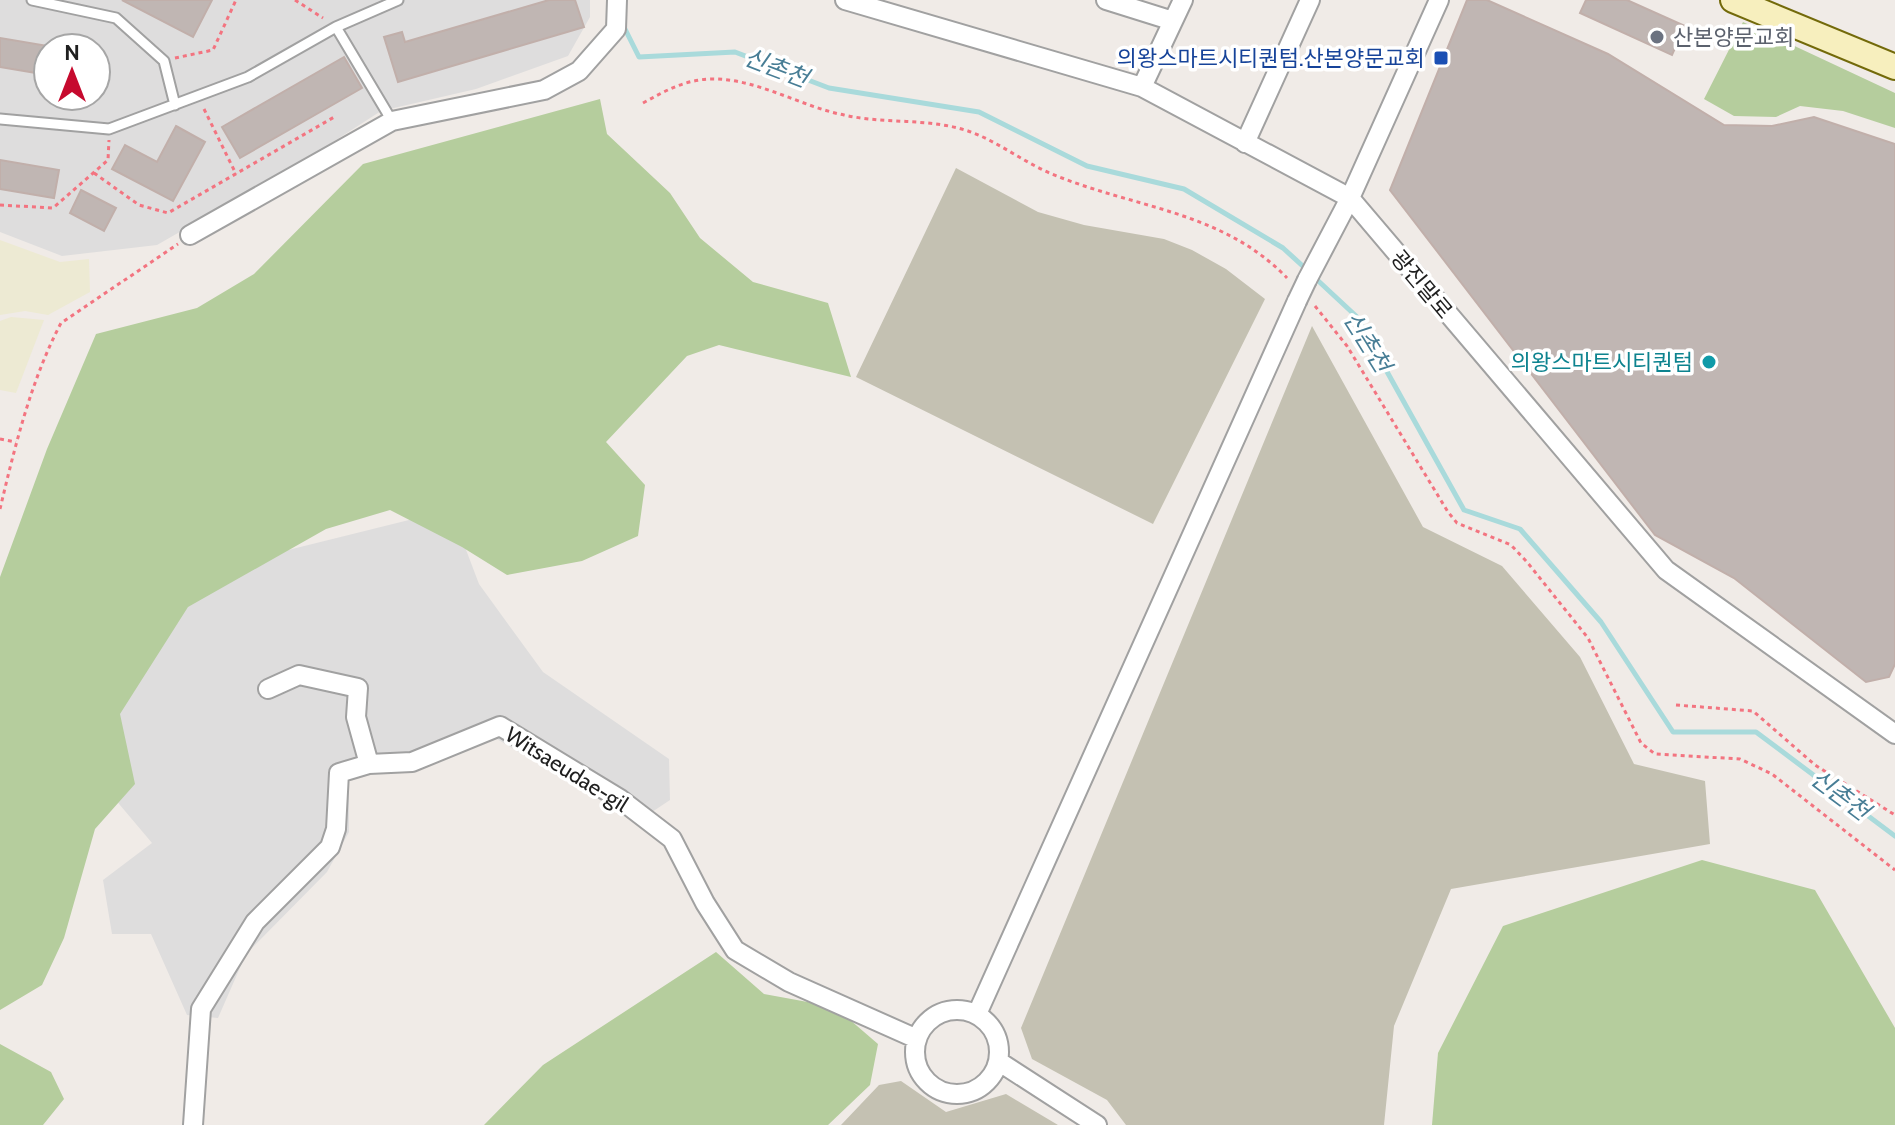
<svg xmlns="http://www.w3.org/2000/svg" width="1895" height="1125" viewBox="0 0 1895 1125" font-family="Cabin,'Noto Sans KR',sans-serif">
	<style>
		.residential { fill: #dedddd; fill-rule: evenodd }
		.construction { fill: #c4c1b2 }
		.farmland { fill: #edead3 }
		.forest { fill: #b5cd9d }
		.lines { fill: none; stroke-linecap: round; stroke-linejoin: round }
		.stream { stroke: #a9dadb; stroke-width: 5 }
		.building { fill: #c0b6b3; stroke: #c1afaa; stroke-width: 2 }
		.lane-casing { stroke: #a1a1a1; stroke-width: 13 }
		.street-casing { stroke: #a1a1a1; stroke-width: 22 }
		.secondary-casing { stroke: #736a0a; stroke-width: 28 }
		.path { stroke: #f37480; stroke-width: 3; stroke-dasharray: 4 4; stroke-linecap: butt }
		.lane { stroke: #fff; stroke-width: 9 }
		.street { stroke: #fff; stroke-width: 18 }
		.secondary { stroke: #f7efbe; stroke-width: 24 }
		.street-bridge-casing { stroke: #a1a1a1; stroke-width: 22; stroke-linecap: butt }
		.street-bridge { stroke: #fff; stroke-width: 18 }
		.worship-dot { fill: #6b7280; stroke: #fff; stroke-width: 3 }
		.transit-dot { fill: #1a4fb4; stroke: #fff; stroke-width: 3 }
		.culture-dot { fill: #0f9aa8; stroke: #fff; stroke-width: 3 }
		.labels { text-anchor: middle; stroke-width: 7; stroke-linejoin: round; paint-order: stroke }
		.worship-label { font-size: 22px; fill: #5b616d; stroke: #fff; text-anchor: start }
		.transit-label { font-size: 22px; fill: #164399; stroke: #fff; text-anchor: end }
		.street-label { font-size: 22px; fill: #202020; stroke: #fff }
		.culture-label { font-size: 22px; fill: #0d838f; stroke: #fff; text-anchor: end }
		.water-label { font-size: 24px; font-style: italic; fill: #477d95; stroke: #fff }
	</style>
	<rect width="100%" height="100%" fill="#f0ebe7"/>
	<!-- residential -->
	<path class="residential" d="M0,0H590V17L568,56L476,89L381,111L305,160L157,245L62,256L0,232ZM48,48H96V96H48Z
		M413,519L457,526L479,584L543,672L669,759L670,800L637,822L497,739L410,769L349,777V832L327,872L246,954L218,1018L187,1015L151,934H112L103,880L152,843L109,792L97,719L199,572Z"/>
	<!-- construction -->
	<path class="construction" d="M956,168L1038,212L1084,225L1164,239L1192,250L1226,269L1265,299L1153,524L856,377Z
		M1312,326L1423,527L1502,566L1580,657L1634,764L1705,781L1710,844L1451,889L1394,1026L1384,1125H1126L1107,1100L1032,1059L1021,1028Z
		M901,1081L946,1112L1006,1094L1058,1125H841L879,1085Z"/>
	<!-- farmland -->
	<path class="farmland" d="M0,240L60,262L89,259L90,292L48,315L25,311L0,315Z
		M11,317L44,320L16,393L0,390V321Z"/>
	<!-- forest -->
	<path class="forest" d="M1743,22L1895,93V128L1843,111L1800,106L1776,117L1734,116L1704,99Z
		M600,99L607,134L670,193L700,238L753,282L828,303L851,377L719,345L687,356L606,442L645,485L638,536L582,561L507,575L462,547L390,510L326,529L188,607L120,714L135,784L95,829L64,938L42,985L0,1010V577L47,449L96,334L197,308L254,274L363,164Z
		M1702,860L1815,890L1895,1028V1125H1432L1438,1053L1503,926Z
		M716,952L764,994L835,1007L878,1044L870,1085L828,1125H484L543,1065Z
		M0,1044L51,1072L64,1099L43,1125H0Z"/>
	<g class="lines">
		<!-- stream -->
		<path class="stream" d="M622,23L639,57L735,52L829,88L979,112L1087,166L1184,189L1283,248L1306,269
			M1313,276L1356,316L1464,510L1520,529L1601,622L1673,732H1756L1895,836"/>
	</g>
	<!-- building -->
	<path class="building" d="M122,0H212L193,37Z
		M549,0H575L584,27L398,82L384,37L402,32L405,42Z
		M1467,0H1487L1608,54L1724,125L1772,126L1814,117L1895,144V664L1889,677L1866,682L1734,578L1655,535L1390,190Z
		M1586,0H1627L1685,26L1672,55L1580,13Z
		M0,38L48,46V75L0,67Z
		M344,57L362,88L240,158L222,127Z
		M176,126L205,142L173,201L112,169L125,145L157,162Z
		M0,160L59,170L54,198L0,189Z
		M81,190L116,208L104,231L70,213Z"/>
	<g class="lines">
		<!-- lane casing -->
		<g class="lane-casing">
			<path id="lane" d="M32,0L116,18L164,61L175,105
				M0,119L109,129L248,77L336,27
				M392,121L336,27L398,0"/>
		</g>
		<!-- street casing -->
		<g class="street-casing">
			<path id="street" d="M845,0L1142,87L1350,198L1666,570L1895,734
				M1106,0L1173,21
				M1142,87L1183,0
				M1245,143L1310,0
				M190,235L392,121L544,90L579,71L616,29L617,0
				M1307,280L1350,198L1439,0
				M268,689L299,675L358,688L356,717L369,764
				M915 1052a42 42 0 1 1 84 0a42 42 0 1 1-84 0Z
				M977,1014L1297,301
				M998,1061L1097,1125
				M193,1125L201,1009L255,922L330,847L336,829L339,773L369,764L412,762L500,726L620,799L672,839L705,903L735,950L789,982L917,1039"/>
		</g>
		<!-- secondary casing -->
		<g class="secondary-casing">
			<path id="secondary" d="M1733,0L1895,67"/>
		</g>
		<!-- path -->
		<path class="path" d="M295,0L323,18
			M175,58L213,50L236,0
			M643,103C665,91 684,80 710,79C757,78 799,106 844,115C883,124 926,118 965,130C997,140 1025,164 1057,176C1136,208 1224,212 1287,278
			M204,109L236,174
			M94,173L139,205L168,213L336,116
			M0,205L53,208L108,160L109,140
			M1315,306L1347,346L1448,512L1457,523L1511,545L1527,562L1588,638L1641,743L1655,754L1740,759L1772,774L1895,870
			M0,439L16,442
			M0,509C15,446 31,380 61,323L178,244
			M1676,705L1753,711L1815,765L1895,815"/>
		<!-- lane -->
		<use href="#lane" class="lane"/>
		<!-- street -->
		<use href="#street" class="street"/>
		<!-- secondary -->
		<use href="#secondary" class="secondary"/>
		<!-- street-bridge casing -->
		<g class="street-bridge-casing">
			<path id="street-bridge" d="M1297,301L1307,280"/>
		</g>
		<!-- street-bridge -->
		<use href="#street-bridge" class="street-bridge"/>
	</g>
	<!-- markers -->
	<circle class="worship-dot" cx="1657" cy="37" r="8"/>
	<rect class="transit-dot" x="1433" y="50" width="16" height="16" rx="4"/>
	<circle class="culture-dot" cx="1709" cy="362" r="8"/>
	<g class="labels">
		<!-- worship labels -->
		<g class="worship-label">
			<text x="1673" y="45">산본양문교회</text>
		</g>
		<!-- transit labels -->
		<g class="transit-label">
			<text x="1425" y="66">의왕스마트시티퀀텀.산본양문교회</text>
		</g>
		<!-- street labels -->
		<g class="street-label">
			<text transform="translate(1422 284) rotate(50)" y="8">광진말로</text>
			<text transform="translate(567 769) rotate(32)" y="8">Witsaeudae-gil</text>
		</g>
		<!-- culture labels -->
		<g class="culture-label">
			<text x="1693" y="370">의왕스마트시티퀀텀</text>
		</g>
		<!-- water labels -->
		<g class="water-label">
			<text transform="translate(776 68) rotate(21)" y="8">신촌천</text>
			<text transform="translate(1367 342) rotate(58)" y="8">신촌천</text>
			<text transform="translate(1840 795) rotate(37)" y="8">신촌천</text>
		</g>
	</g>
	<!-- north arrow -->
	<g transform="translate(72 72)"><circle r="38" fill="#ffffff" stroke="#a6a6a6" stroke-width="2"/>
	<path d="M0-6L14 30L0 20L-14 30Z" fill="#c60a2e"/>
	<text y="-12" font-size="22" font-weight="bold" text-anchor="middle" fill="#202020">N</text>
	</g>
</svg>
